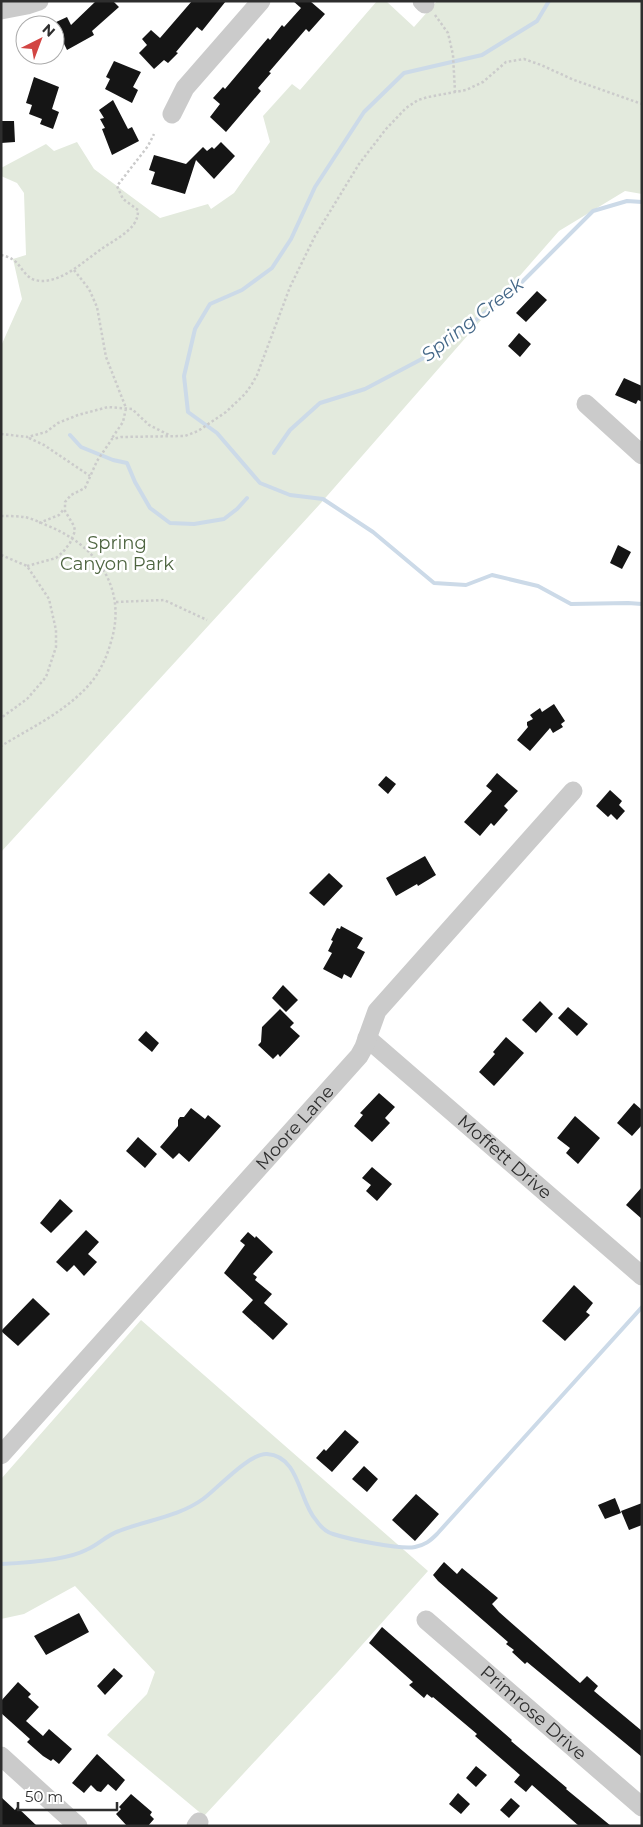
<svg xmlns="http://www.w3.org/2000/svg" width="643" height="1827" viewBox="0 0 643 1827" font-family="Montserrat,sans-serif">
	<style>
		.green { fill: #e3eadd }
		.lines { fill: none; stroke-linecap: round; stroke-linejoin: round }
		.stream { stroke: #ccdae8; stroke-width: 4 }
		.building { fill: #151515 }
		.path { stroke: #cbcbcb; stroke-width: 2.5; stroke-dasharray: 2.5 2.5; stroke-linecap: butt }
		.minor { stroke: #cbcbcb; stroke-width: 19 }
		.labels { text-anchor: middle; stroke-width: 5; stroke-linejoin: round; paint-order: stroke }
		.park-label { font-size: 18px; fill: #4e6540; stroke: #fff }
		.street-label { font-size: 18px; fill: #2e2e2e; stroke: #fff }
		.water-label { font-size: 19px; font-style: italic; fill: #456888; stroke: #fff }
	</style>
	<rect width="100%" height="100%" fill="#fff"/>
	<!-- green -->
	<path class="green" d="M377,1H386L414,27L437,1H642V194L625,191L559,231L320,504L1,852V346L22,299L13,259L26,255L24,193L17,183L1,176V168L46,144L54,151L77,142L94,169L160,218L208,204L211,209L234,193L270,142L263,116L292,84L300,90Z
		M141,1320L428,1571L337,1673L204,1816L107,1735L147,1694L155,1672L75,1586L24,1614L1,1619V1479Z"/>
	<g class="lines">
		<!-- stream -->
		<path class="stream" d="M549,1L537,21L482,55L404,73L364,112L315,187L291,239L272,268L242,290L210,304L195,329L184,376L188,412L217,433L260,483L290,495L323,499L373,532L434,583L466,585L492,575L538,586L571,604L628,603L642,604
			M70,435L81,447L113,460L127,463L135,482L150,508L170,523L194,524L224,519L237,509L247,498
			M274,453L290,430L320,403L365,389L437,351L517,287L593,211L627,201L642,202
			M1,1564C23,1563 67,1560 86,1550C98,1545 107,1535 119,1531C147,1520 178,1517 203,1499C217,1489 249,1453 267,1454C300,1456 299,1502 316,1520C320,1526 326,1532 333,1534C348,1539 401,1550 415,1547C425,1545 430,1541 437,1534L642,1307"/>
	</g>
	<!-- building -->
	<path class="building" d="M96,1H113L119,7L92,31L94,35L67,50L54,23L67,17L71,25Z
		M192,1H226L202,31L197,27L176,52L178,53L168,63L164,60L154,69L139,53L147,45L142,39L151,30L160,38Z
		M293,1H310L325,14L309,32L306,29L269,72L271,73L258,88L261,91L226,132L210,117L220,104L213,98L223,87L225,89L268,38L270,40L282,25L284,27L301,8Z
		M114,61L141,72L133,87L138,90L132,103L105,89L110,79L106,77Z
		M34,77L59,87L52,109L59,112L53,129L40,124L42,119L29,114L32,105L26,103Z
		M113,100L128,129L132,127L139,141L112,155L102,129L105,128L100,119L104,118L99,110Z
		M1,121H14L15,142L1,143Z
		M221,142L235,156L214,179L196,160L185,194L151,184L155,172L149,170L154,155L186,164L203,147L207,151L212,147L214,149Z
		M537,291L547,300L526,322L516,313Z
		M519,333L531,344L520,357L508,346Z
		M624,378L642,386V402L638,400L636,404L615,395Z
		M618,545L631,552L622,569L610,563Z
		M554,704L565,721L561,724L563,727L553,733L550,728L530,751L517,740L528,727L527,725V722L533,719L530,715L540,708L542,712Z
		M497,773L518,791L504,806L508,810L494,826L491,823L480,836L464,822L492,791L486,786Z
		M386,776L396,784L388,794L378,785Z
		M610,790L622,801L619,805L625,811L617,820L611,814L608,817L596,806Z
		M425,856L436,875L418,886L417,884L396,896L386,878Z
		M329,873L343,886L324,906L309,893Z
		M341,926L363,938L357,948L365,952L351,978L344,974L342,979L323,969L332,953L328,951L333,941L331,940L337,928L340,929Z
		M283,985L298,1000L286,1012L272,998Z
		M540,1001L553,1014L536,1033L522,1020Z
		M568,1007L588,1024L577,1036L558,1018Z
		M280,1009L294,1023L290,1027L300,1036L280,1057L278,1054L273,1059L258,1045L261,1042L262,1027Z
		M146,1031L159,1043L152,1052L138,1040Z
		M506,1037L524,1053L494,1086L479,1072L495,1054L493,1052Z
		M379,1093L395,1107L385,1118L390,1123L372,1142L354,1126L363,1115L360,1113Z
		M634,1103L642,1110V1125L632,1136L617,1123Z
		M191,1108L205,1119L208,1115L221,1126L189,1162L179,1153L173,1159L160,1147L178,1126V1120L180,1117H184Z
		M575,1116L600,1138L578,1164L566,1153L570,1148L557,1138Z
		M138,1137L157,1154L145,1168L126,1151Z
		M372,1167L392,1184L377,1201L366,1191L371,1185L362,1178Z
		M642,1187V1219L626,1205Z
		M60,1199L73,1211L51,1233L40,1223Z
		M86,1230L99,1242L88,1254L97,1262L84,1276L74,1265L67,1272L56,1262Z
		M248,1232L255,1238L256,1236L273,1252L253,1274L257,1277L255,1280L272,1294L264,1303L288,1324L273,1340L242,1312L253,1300L224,1273L245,1245L240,1241Z
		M574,1285L593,1303L586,1312L590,1315L565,1341L542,1321Z
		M33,1298L50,1314L18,1346L1,1331Z
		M345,1430L359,1442L332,1472L316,1458L324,1449L326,1451Z
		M364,1466L378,1479L367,1492L352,1479Z
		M416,1494L439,1514L415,1541L392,1520Z
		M615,1498L621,1513L605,1519L598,1505Z
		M642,1503V1525L629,1530L621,1511Z
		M444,1562L457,1574L462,1568L498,1598L492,1604L499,1612L580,1683L587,1676L598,1686L594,1691L642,1731V1757L527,1662L525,1664L512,1652L514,1650L506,1644L508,1642L438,1581L433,1575Z
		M79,1613L89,1632L46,1655L34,1636Z
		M382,1627L512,1740L511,1741L567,1788L566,1789L611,1826H579L532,1785L526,1792L514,1782L520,1775L475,1736L477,1734L433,1697L432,1698L427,1694L424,1698L409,1685L413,1682L369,1643Z
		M114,1668L123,1676L105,1695L97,1686Z
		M18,1682L31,1694L28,1697L39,1707L26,1721L43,1736L49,1729L72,1749L59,1764L53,1759L51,1761L43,1756L27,1742L30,1739L1,1713V1701Z
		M97,1754L125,1780L116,1791L108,1784L101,1792L97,1791L91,1785L84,1793L72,1783Z
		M476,1766L487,1775L476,1787L466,1778Z
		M458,1793L470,1804L461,1814L449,1804Z
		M131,1794L152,1812L150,1815L154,1819L148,1826H127L116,1814L121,1809L119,1807Z
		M1,1797L15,1810L17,1807L37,1826H1Z
		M511,1798L520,1806L509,1818L500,1810Z"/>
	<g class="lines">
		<!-- path -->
		<path class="path" d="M435,15L448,33L453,55L455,92
			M1,255C5,256 9,257 12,259C21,264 24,277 35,280C58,286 83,262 100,250C111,242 126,235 134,224C137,219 138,216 138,210L123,199L117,186L148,146L154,134
			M74,270L89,289L97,307L106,357L126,408L123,422L112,438
			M1,434L28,437L46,432L58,423L78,415L108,407L132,409L149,425L169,435
			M29,438L44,445L90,476
			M1,516C9,516 17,516 24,517C31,518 39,522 46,525C97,545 129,589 110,645C107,656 102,666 96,676C73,708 34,726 1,746
			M39,523L59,515L64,509
			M1,555L27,566L49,599L56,630V647L46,677L27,699L1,718
			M27,566L56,558L63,552L70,543L75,531L74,526L65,511V502L71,495L85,488L97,461L112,439L121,437L185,436L198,431L226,412L245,394L252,384L257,375L290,287L315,236L359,164L386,129L406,108L418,100L428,97L466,90L483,82L506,62L524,59L541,65L574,80L642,104
			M116,602L164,600L207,620"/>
		<!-- minor -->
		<g class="minor">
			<path d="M422,1L425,4"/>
			<path d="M1,10L27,5L39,1"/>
			<path d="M172,114L185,88L261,1"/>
			<path d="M586,404L642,455"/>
			<path id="s1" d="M367,1038L642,1276"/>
			<path id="s2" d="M1,1455L359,1056L364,1047L377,1011L573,791"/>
			<path id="s3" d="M426,1620L642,1807"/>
			<path d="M1,1756L78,1826"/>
			<path d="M196,1826L199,1822"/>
		</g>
	</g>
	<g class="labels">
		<!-- park labels -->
		<g class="park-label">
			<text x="117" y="549">Spring<tspan x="117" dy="21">Canyon Park</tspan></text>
		</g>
		<!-- street labels -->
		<g class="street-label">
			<text dy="6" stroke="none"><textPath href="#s2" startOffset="440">Moore Lane</textPath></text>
			<text dy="6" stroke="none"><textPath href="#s1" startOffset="182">Moffett Drive</textPath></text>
			<text dy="6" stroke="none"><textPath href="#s3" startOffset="142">Primrose Drive</textPath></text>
		</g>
		<!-- water labels -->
		<g class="water-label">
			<text transform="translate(472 319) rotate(-38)" y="7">Spring Creek</text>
		</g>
	</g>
	<!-- border -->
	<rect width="643" height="1827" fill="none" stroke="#2e2e2e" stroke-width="5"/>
	<!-- north arrow -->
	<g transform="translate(40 40) rotate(42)"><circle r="24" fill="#ffffff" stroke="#ababab"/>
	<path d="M0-4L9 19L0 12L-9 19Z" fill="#d24543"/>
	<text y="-8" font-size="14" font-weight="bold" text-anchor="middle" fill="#2e2e2e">N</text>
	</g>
	<!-- scale -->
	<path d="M18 1802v8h99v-8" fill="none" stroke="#2e2e2e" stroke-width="2.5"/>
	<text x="25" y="1802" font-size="15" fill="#2e2e2e" stroke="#ffffff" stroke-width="4" paint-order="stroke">50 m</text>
</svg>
